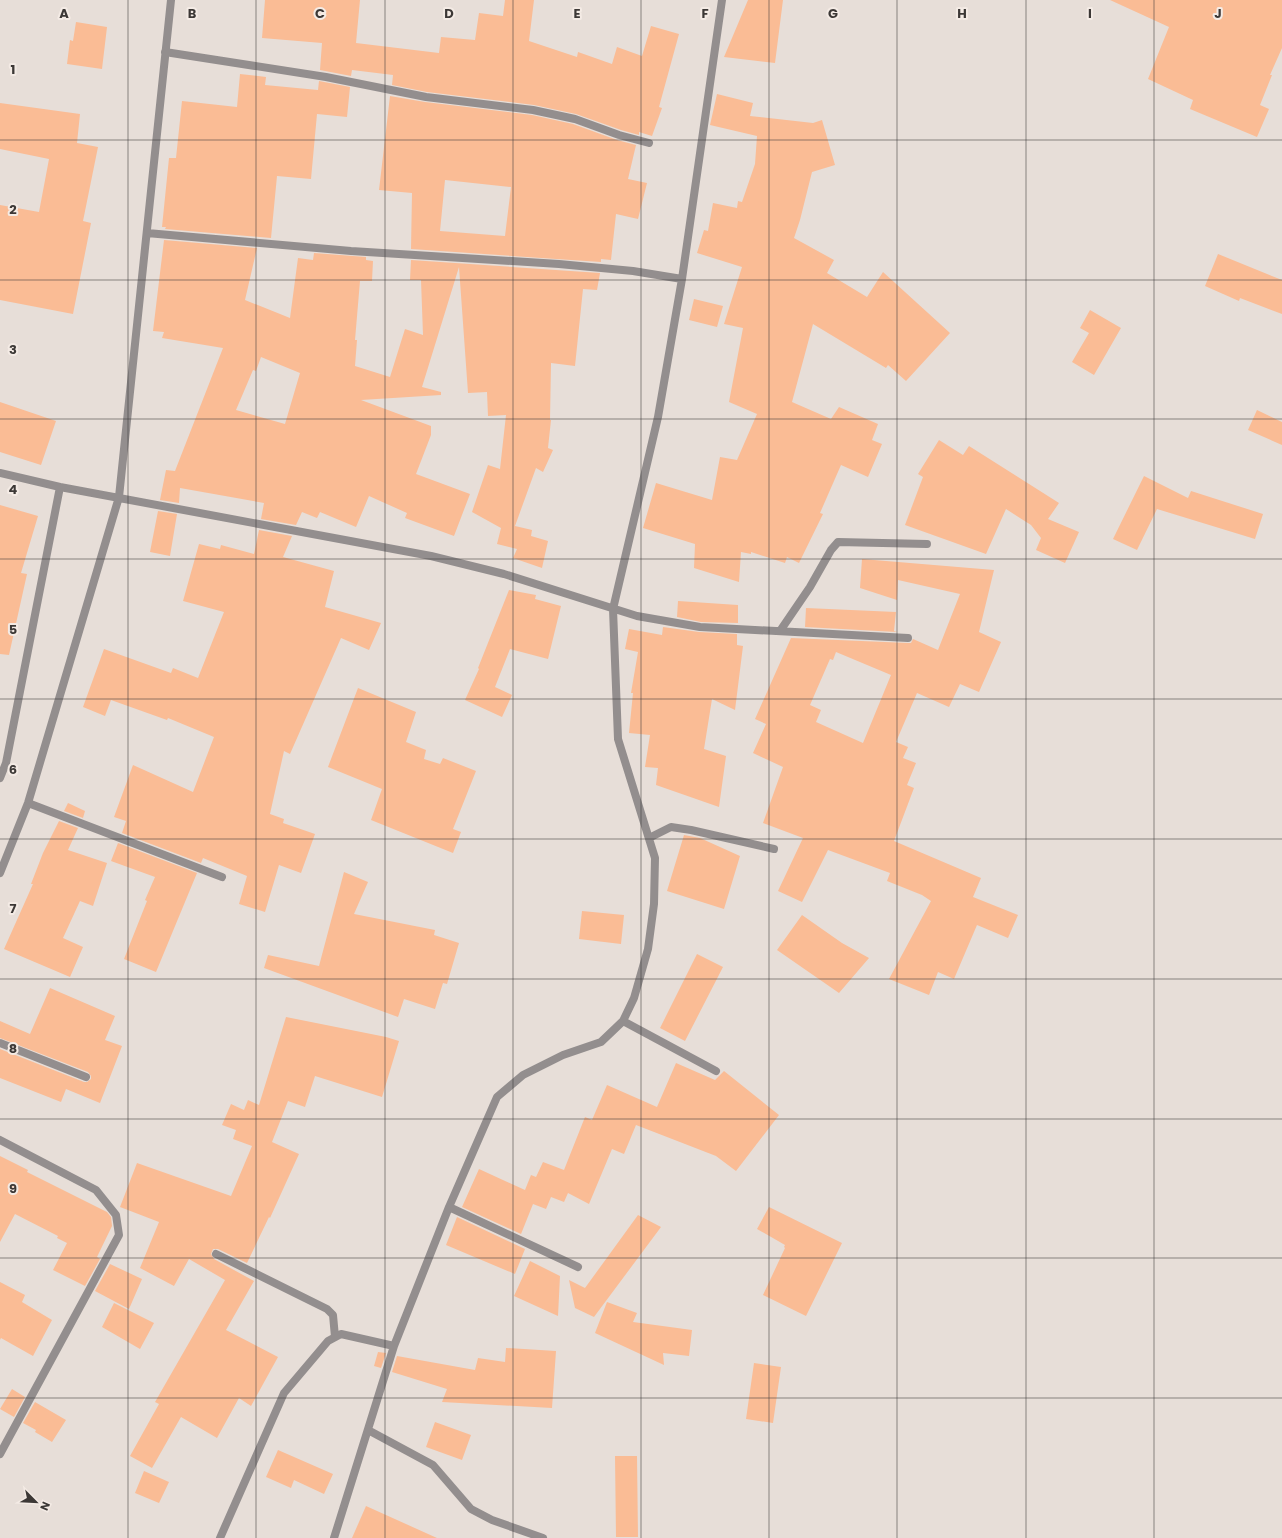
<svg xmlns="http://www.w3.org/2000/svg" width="1282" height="1538" viewBox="0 0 1282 1538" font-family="Poppins,sans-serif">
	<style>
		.building { fill: #fabc95; fill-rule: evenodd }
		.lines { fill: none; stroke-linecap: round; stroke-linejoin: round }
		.minor { stroke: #938e8e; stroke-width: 8 }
		.grid { fill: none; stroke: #3c3836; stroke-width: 1; stroke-opacity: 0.55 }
		.grid-label { font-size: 13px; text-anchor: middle; font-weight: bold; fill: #3c3836; stroke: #f4ebe5; stroke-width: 4; stroke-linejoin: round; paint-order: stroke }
	</style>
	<rect width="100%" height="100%" fill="#e7ded8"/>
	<!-- building -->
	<path class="building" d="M265,0H360L356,43L439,53L441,37L475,40L479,13L503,16L505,0H534L529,41L577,57L578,52L612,64L617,47L642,56L651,26L679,34L659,107L662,108L652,136L639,132V135L621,130L576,114L534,105L427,92L392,85L393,75L352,70L351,76L320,70L322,43L262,38Z
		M748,0H783L775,63L724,57Z
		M1110,0H1282V48L1270,75H1272L1260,105L1269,109L1257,137L1190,109L1193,100L1148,79L1169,27Z
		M76,22L107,27L102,69L67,64L70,40L73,41Z
		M240,74L266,77L265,85L318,90L319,81L350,87L347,117L317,114L311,179L277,176L271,238L165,229L166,227H162L169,158H176L182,101L237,107Z
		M717,94L753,103L750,116L813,123L822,120L835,165L812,172L800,220L794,238L834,260L827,273L867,297L883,272L950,333L906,381L888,365L886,368L813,324L792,402L831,419L839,407L878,424L872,440L882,444L868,477L841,465L820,513L823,514L799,563L787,557L785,563L751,552V554L741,552L739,582L694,568L695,544L643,528L656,483L712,500L720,457L737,460L757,414L729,402L743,328L724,324L742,267L697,253L704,230L708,231L713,203L737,208L738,201L742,202L755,164L757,136L710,125Z
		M390,96L425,102L532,115L573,124L617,140L636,145L628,179L647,183L638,219L616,214L611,260L601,259V262L411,249L412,193L379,190ZM445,180L511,187L505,236L440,231Z
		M0,103L80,114L77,143L98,147L83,221L91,223L73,314L0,300V205L39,212L49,159L0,149Z
		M164,240L257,248L245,300L290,318L298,258L313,260L314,253L366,257V260L373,261L372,281H360L355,340H357L355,366L390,377L405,329L423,335L421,280H410L411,260L600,273L597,290L583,289L575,366L551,363L550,420H551L548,448L553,450L543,472L536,468L515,526L532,530L531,536L548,541L542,568L513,558L517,549L497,544L501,528L472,512L488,465L500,469L506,415L488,416L487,392L468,393L459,267L422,387L441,392V395L361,400L431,426V435L416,474L470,494L454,536L405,518L407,513L369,496L356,527L320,512L317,518L302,512L296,525L261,519L264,503L180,488L179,503L160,500L166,470L175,471L223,348L162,338L164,332L153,331ZM261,357L300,373L285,424L236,410L253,370L256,371Z
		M1218,254L1282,280V314L1240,298L1239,301L1205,286Z
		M694,299L723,306L717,327L689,320Z
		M1090,310L1121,328L1094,375L1072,362L1089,333L1080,328Z
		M0,402L56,421L41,465L0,452Z
		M1257,410L1282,422V445L1248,430Z
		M939,440L963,455L969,446L1059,503L1048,519L1079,532L1065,563L1036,550L1041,538L1031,525L1006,509L986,554L905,525L923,477L918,474Z
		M1144,476L1188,498L1191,491L1263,514L1255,539L1157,509L1137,550L1113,539Z
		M0,505L38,516L21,573L27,574L9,655L0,654Z
		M158,511L177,514L170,556L150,552Z
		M259,530L292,536L283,557L334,571L325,607L381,623L369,650L341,638L290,754L284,751L270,814L284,819L283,823L315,834L301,873L279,865L265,912L239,904L247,876L203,858L201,863L122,833L126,821L114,817L133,765L193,792L214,737L168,718L167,720L111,700L105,716L83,707L104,649L171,673L173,668L198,678L224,612L183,601L199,544L220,549L221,545L254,554Z
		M862,559L994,570L979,632L1001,642L979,692L960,684L949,707L917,693L896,742L908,747L903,758L916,763L907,785L914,788L894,841L981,878L973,897L1018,915L1008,938L977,925L954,979L938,972L929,995L889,979L931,901L922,895L887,881L890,873L828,850L802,902L778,891L803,838L763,823L783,767L753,753L766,724L755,719L791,638L908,643H911L913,639L938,650L960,594L898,580L897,600L860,588ZM836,652L891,675L863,743L816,722L821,710L810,705L830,659L833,660Z
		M509,590L536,595L535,599L561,606L548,659L510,649L495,687L512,695L502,717L465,700L479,669L478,668Z
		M678,601L738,605V623L701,622L677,617Z
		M806,608L896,612L894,631L897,632L805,627Z
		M663,627L699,632L737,634V645L743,646L735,710L712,699L704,749L726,756L719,807L656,785L658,768L645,767L650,735L629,733L633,693H631L638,652L625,649L629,629L662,635Z
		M358,688L416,712L406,742L426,750L424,759L440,764L443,758L476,771L453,829L461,832L453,853L371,820L382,789L328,767Z
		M68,803L85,811L83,818L64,811Z
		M59,821L78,828L68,850L107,863L93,906L80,901L63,938L83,947L70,977L4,949L33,884H31L43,853Z
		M684,835L700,838L740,856L724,909L667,891Z
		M118,843L197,873L156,972L124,959L147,901L145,900L155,877L111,861Z
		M344,872L368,882L354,914L435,930L434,935L459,943L447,984L443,983L435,1009L404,999L398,1017L264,968L268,955L319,966Z
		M582,911L624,915L621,944L579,939Z
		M802,915L842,943L869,958L839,993L777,950Z
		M697,954L723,967L685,1041L660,1028Z
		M50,988L115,1016L105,1040L122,1046L100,1103L66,1089L61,1102L0,1078V1049L84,1082H87L91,1079V1076L88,1072L0,1038V1021L30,1034Z
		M286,1017L386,1037L399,1041L382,1097L315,1076L305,1107L288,1101L272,1142L299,1154L270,1218L269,1217L247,1263L218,1249H213L211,1254L214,1259L254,1281L226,1330L278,1357L251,1406L239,1398L217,1438L181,1417L152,1468L130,1456L159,1404L155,1402L225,1280L189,1259L174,1286L140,1268L159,1222L120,1207L137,1163L231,1196L252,1146L233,1139L236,1130L222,1125L231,1104L244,1110L248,1100L259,1105Z
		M676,1063L715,1080L724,1071L779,1115L736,1171L716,1156L636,1125L624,1154L612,1149L589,1204L568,1193L564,1202L551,1197L546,1209L533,1204L521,1234L462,1207L479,1169L525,1190L531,1175L536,1177L543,1162L564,1170L585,1117L592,1120L607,1085L657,1107Z
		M0,1156L28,1170L27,1172L107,1212L111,1217L112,1226L97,1257L100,1259L85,1286L53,1270L67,1243L57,1238L58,1236L15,1214L0,1242Z
		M769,1207L842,1243L806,1316L763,1295L785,1248L784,1247L785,1245L757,1229Z
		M638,1215L661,1227L594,1317L575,1308L569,1280L585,1288Z
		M457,1217L525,1249L515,1274L446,1245Z
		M530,1261L560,1276L558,1316L514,1296Z
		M110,1264L142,1279L129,1309L95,1291Z
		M0,1282L25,1295L22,1302L52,1320L33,1356L1,1338L0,1340Z
		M607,1302L637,1313L633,1322L692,1330L689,1356L663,1353L664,1365L595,1333Z
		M114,1303L154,1323L140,1349L102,1327Z
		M506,1348L556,1351L552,1408L442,1402L447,1389L392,1372L397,1356L475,1370L478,1358L505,1362Z
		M378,1352L386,1353L381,1368L374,1366Z
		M754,1363L781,1367L773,1423L746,1419Z
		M12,1389L25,1397L14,1417L0,1409Z
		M35,1402L66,1420L52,1442L35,1432L36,1430L23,1423Z
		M435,1422L471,1435L462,1460L426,1447Z
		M278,1450L333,1474L324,1494L294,1480L291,1488L266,1477Z
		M615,1456H637L638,1537H616Z
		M144,1471L169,1482L159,1503L135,1493Z
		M366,1506L437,1538H352Z"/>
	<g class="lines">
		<!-- minor -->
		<path class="minor" d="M165,52L326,77L426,97L533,110L575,119L619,135L649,143
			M147,233L351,251L559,264L633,271L682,279
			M0,473L60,487L431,556L504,574L637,616L700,627L908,638
			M780,631L810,587L831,550L838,542L927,544
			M0,778L6,763L60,487
			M28,803L222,877
			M649,838L671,827L691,830L774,849
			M0,873L28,803L119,497L171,0
			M623,1021L716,1071
			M0,1043L86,1077
			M0,1140L96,1190L116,1215L119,1235L0,1454
			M449,1207L578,1267
			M216,1254L327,1309L333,1315L335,1337
			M368,1430L433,1465L471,1509L492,1520L543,1538
			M220,1538L284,1393L328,1341L341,1334L394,1346
			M334,1538L394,1346L449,1207L497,1097L523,1075L563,1055L601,1042L623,1021L634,998L648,949L654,904L655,858L618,739L613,609L658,417L682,279L722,0"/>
	</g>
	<!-- grid -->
	<path class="grid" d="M128,0V1538M256,0V1538M385,0V1538M513,0V1538M641,0V1538M769,0V1538M897,0V1538M1026,0V1538M1154,0V1538M0,140H1282M0,280H1282M0,419H1282M0,559H1282M0,699H1282M0,839H1282M0,979H1282M0,1119H1282M0,1258H1282M0,1398H1282"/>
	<g class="grid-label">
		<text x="64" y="18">A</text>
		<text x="192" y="18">B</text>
		<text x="320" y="18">C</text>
		<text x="449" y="18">D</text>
		<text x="577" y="18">E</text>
		<text x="705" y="18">F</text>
		<text x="833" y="18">G</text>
		<text x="962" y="18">H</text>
		<text x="1090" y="18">I</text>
		<text x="1218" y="18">J</text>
		<text x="13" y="74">1</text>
		<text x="13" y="214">2</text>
		<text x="13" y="354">3</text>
		<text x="13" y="494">4</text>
		<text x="13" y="634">5</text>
		<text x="13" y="774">6</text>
		<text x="13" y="913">7</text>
		<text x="13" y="1053">8</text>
		<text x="13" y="1193">9</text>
	</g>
	<!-- north arrow -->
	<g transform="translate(36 1502) rotate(114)" stroke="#f4ebe5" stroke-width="3" paint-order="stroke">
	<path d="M0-3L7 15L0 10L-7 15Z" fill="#3c3836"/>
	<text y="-6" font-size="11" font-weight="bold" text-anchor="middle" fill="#3c3836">N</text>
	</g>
</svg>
